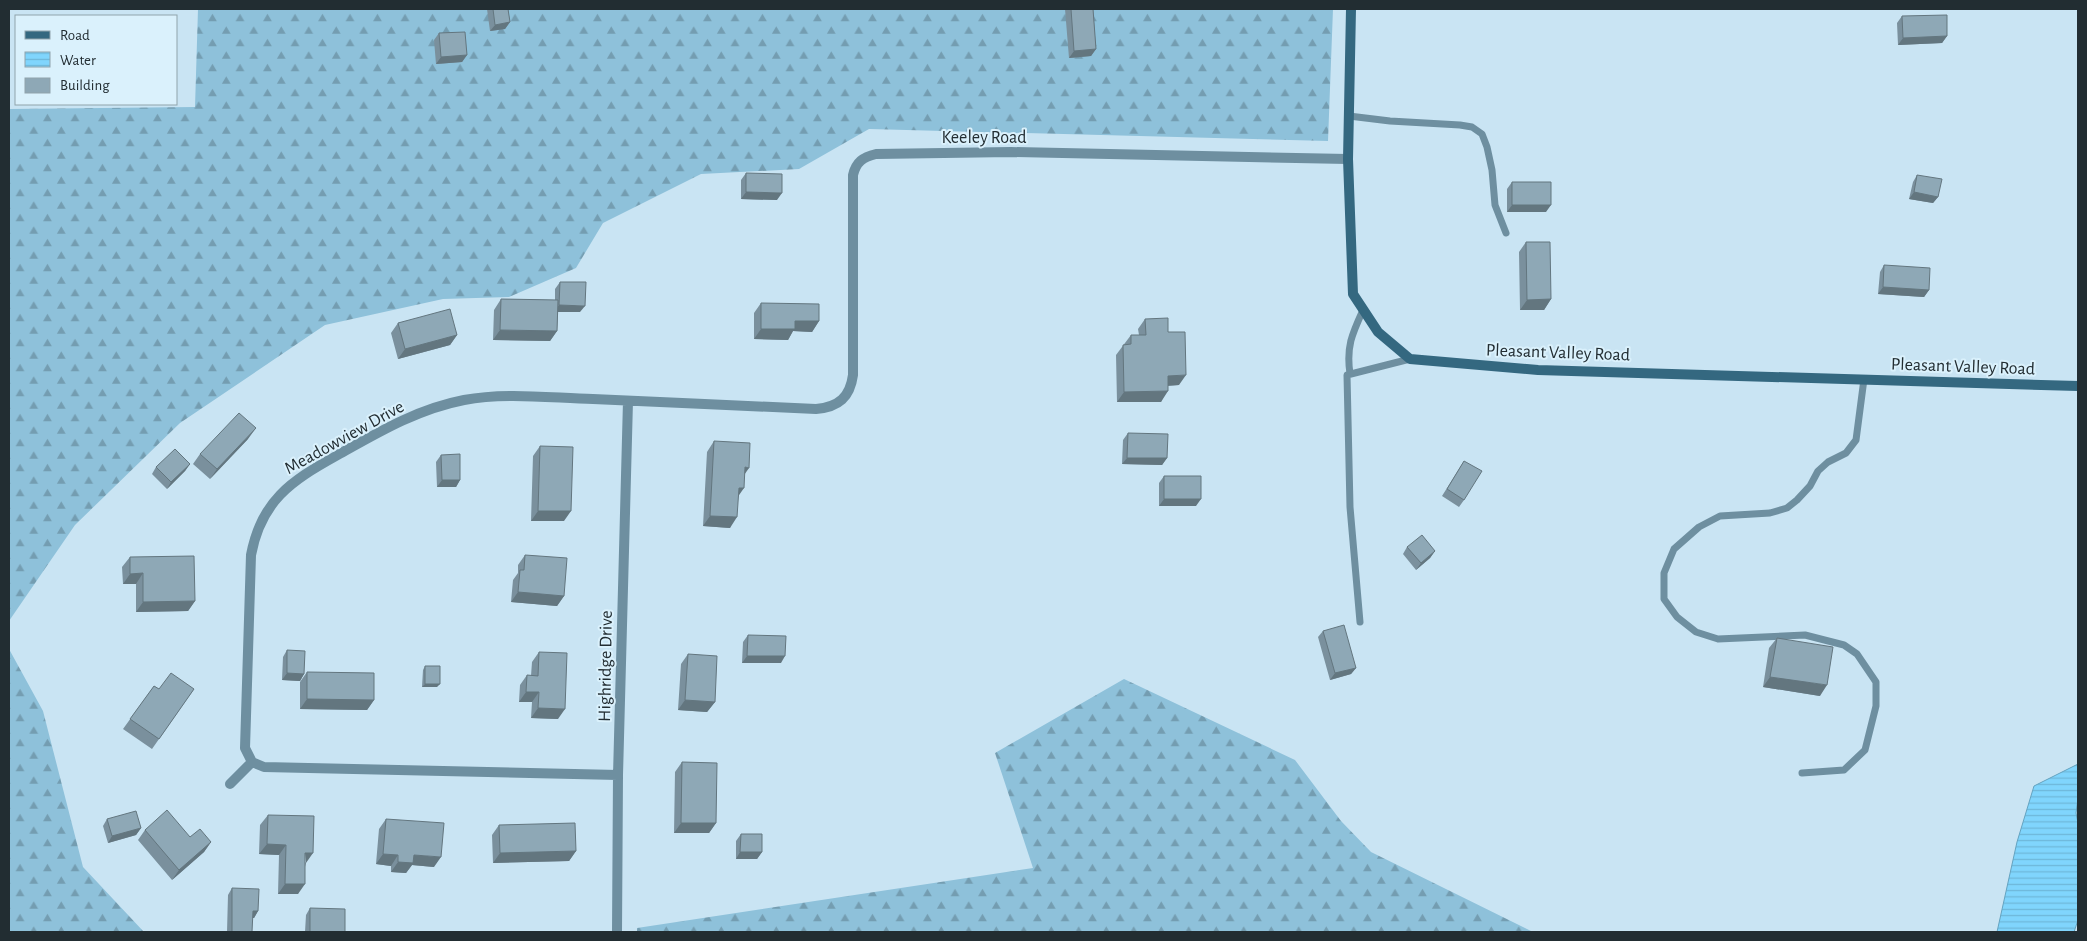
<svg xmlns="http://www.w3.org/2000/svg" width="2087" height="941" viewBox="0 0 2087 941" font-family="'Alegreya Sans',sans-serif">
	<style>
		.forest { fill: url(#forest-firs) }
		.water { fill: url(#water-rules); stroke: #64a3c0 }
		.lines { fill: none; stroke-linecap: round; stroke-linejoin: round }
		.lane { stroke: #6e8fa0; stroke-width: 7 }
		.street { stroke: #6e8fa0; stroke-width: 10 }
		.secondary { stroke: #346880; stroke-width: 10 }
		.wall { fill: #7a909d }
		.shaded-wall { fill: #63767f }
		.building { fill: #8ea8b6; stroke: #63767f }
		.labels { text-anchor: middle; stroke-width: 4; stroke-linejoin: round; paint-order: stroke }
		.street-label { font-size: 18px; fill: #222d32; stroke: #daf1fc }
	</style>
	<defs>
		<pattern id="forest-firs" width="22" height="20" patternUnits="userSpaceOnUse" patternTransform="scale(1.25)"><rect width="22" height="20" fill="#8ec1da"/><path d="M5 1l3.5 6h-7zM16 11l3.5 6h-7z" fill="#749db1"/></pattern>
		<pattern id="water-rules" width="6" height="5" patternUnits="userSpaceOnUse" patternTransform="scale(1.25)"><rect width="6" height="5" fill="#80d5fd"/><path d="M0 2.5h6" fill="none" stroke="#6eb7d9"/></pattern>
	</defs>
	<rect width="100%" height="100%" fill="#c9e4f3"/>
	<!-- forest -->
	<path class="forest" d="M198,9H1333L1328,141L869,129L799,169L701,174L603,223L576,268L509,297L443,299L325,325L180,423L75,525L9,621V109L195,107Z
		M9,649L43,711L83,867L144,932H9Z
		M1124,679L1295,760L1341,821L1371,852L1533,932H637V928L1033,868L995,753Z"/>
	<!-- water -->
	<path class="water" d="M2078,764V799L2076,813L2078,823V920L2074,932H1997L2017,842L2034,786Z"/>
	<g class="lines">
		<!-- lane -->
		<path class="lane" d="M1349,116L1390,121L1460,125L1472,127L1482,134L1487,147L1492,170L1495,205L1506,233
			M1350,374C1346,347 1352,334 1363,310
			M1360,622L1350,507L1347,375L1410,359
			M1802,773L1844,770L1865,750L1876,706V682L1857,654L1844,645L1805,635L1718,639L1696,632L1677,617L1664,599V573L1674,549L1699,527L1720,516L1770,513L1787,508L1797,500L1810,486L1818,471L1828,462L1846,453L1856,440L1864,379"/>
		<!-- street -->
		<path class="street" d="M618,775L264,767L252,762L245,748L251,555C261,501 291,481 336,456C377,433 417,409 464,400C506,392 551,398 593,399C667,402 742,406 816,409C839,407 850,397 853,375V175C856,162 863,157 876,154L1011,152L1348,159
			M230,784L252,762
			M617,932L618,775L628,401"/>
		<!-- secondary -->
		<path class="secondary" d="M1351,9L1348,159L1353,294L1378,332L1410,359L1538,370L2078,386"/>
	</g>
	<!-- wall -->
	<path class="wall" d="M487,9H508L510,22L505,29L490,31Z
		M1065,9H1093L1096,49L1091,56L1069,58Z
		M1902,16L1947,36L1942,43L1898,45L1897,23Z
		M439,33L467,55L462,62L436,64L434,40Z
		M746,173L777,200L741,199V180Z
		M1917,175L1938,197L1933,203L1909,199L1913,182Z
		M1512,182L1546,212H1507V189Z
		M1526,242L1551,299L1544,310H1520L1519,252Z
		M1884,265L1929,290L1924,297L1878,294L1880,272Z
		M560,282L580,312H558L557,331L550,341L493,340L494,310L501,299L555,300V289Z
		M761,303L819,321L812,332L793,331L788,340L754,339V313Z
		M1145,319L1168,332L1179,385L1168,386L1161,402H1117L1116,355L1131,335H1139L1138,329Z
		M398,323L457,335L450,345L398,359L391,333Z
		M1128,433L1167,458L1162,465L1122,464L1123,440Z
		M248,439L210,479L193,464L200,454Z
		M714,441L744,475L730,528L703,526L707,452Z
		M540,446L564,521H531L533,456Z
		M441,455L460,480L456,487H437L436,462Z
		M1464,461V500L1459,507L1442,496Z
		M190,464L185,471L167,489L152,474L156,467Z
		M1164,476L1196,506H1159V483Z
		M1407,547L1435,551L1430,558L1416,570L1403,554Z
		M525,555L564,596L557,606L511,602L513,580L518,573V565Z
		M130,557L195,601L188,611L136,612V584H123L122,567Z
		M1323,631L1356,668L1351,674L1330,680L1318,637Z
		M748,635L781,663H742L743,642Z
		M1777,638L1820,696L1763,687L1769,648Z
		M287,650L304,674L300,681L282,680L283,657Z
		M539,652L558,719L531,718L532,702H519L520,685L527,675L531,676L532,662Z
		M688,654L715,702L707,712L678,710L681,664Z
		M425,666L437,687H422L423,670Z
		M307,672L374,700L367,710L300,709V682Z
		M154,686L159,689H194L152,749L123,729Z
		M682,762L716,823L709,833H674L675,772Z
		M268,815L306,863L298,894H278L279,855L259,854L260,825Z
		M107,819L141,828L136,835L108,843L103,826Z
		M386,819L434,867L412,865L406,873L391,872V866L376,864L379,829Z
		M499,825L576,851L569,861L493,863L492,835Z
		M145,830L190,837L211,842L204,852L172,880L138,840Z
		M741,834L762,852L757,859H736V841Z
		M232,888L258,911L254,918H252V932H227L228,895Z
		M310,908L345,932H305L306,915Z"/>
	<!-- shaded-wall -->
	<path class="shaded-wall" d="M510,22L505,29L490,31L495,25Z
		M1947,36L1942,43L1898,45L1903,38Z
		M1096,49L1091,56L1069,58L1074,51Z
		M467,55L462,62L436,64L441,57Z
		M746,192L782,193L777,200L741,199Z
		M1914,192L1938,197L1933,203L1909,199Z
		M1512,205H1551L1546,212H1507Z
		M1883,287L1929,290L1924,297L1878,294Z
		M1551,299L1544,310H1520L1527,300Z
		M559,305L585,306L580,312H554Z
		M795,321H819L812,332L793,331L788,340L754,339L761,329Z
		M500,330L557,331L550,341L493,340Z
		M457,335L450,345L398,359L405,349Z
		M1186,375L1179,385L1161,386L1168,376Z
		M1168,391L1161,402H1117L1124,392Z
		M256,428L248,439L210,479L217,469Z
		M1127,458H1167L1162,465L1122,464Z
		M190,464L185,471L167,489L171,482Z
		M745,467L749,468L742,478Z
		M442,480H460L456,487H437Z
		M739,488H744L737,498Z
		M1164,499H1201L1196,506H1159Z
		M538,511H571L564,521H531Z
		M710,516L737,517L730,528L703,526Z
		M1435,551L1430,558L1416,570L1421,563Z
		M143,573L136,584H123L130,574Z
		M518,592L564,596L557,606L511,602Z
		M195,601L188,611L136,612L143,602Z
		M747,656H785L781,663H742Z
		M1356,668L1351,674L1330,680L1335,673Z
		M287,673L304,674L300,681L282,680Z
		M1770,677L1827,685L1820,696L1763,687Z
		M425,684H440L437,687H422Z
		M526,692H539L532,702H519Z
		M307,699L374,700L367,710L300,709Z
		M685,700L715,702L707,712L678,710Z
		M538,708L565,709L558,719L531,718Z
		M681,823H716L709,833H674Z
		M141,828L136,835L108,843L112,836Z
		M211,842L204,852L172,880L179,870Z
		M267,844L286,845L279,855L259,854Z
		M576,851L569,861L493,863L500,853Z
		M740,852H762L757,859H736Z
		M305,853H313L306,863Z
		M383,854L398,855L391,866L376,864Z
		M414,855L441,857L434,867L412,865L406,873L391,872L398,862Z
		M285,884H305L298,894H278Z
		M253,911H258L254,918H248Z"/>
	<!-- building -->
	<path class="building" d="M493,9H508L510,22L495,25Z
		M1071,9H1093L1096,49L1074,51Z
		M1947,15V36L1903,38L1902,16Z
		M465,32L467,55L441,57L439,33Z
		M746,173L782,174V193L746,192Z
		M1917,175L1942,179L1938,197L1914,192Z
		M1512,182H1551V205H1512Z
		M1526,242H1550L1551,299L1527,300Z
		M1884,265L1930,268L1929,290L1883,287Z
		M560,282H586L585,306L559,305Z
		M501,299L558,300L557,331L500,330Z
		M761,303L819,304V321H795V329H761Z
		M450,309L457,335L405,349L398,323Z
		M1168,318V332H1185L1186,375L1168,376V391L1124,392L1123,345L1131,344V335H1146L1145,319Z
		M239,413L256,428L217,469L200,454Z
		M1128,433L1168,434L1167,458H1127Z
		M714,441L750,443L749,468L745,467L744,488H739L737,517L710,516Z
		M540,446L573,447L571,511H538Z
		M175,449L190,464L171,482L156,467Z
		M460,454V480H442L441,455Z
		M1464,461L1482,471L1464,500L1447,489Z
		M1164,476H1201V499H1164Z
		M1422,535L1435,551L1421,563L1407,547Z
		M525,555L567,558L564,596L518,592L520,570H524Z
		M194,556L195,601L143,602V573L130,574V557Z
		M1344,625L1356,668L1335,673L1323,631Z
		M748,635L786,636L785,656H747Z
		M1777,638L1833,647L1827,685L1770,677Z
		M287,650L305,651L304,674L287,673Z
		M539,652L567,653L565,709L538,708L539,692H526L527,675L538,676Z
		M688,654L717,656L715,702L685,700Z
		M425,666H440V684H425Z
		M307,672L374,673V700L307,699Z
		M171,673L194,689L159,739L130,719L154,686L159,689Z
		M682,762L717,763L716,823H681Z
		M167,810L190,837L200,829L211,842L179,870L145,830Z
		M136,811L141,828L112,836L107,819Z
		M268,815L314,816L313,853H305V884H285L286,845L267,844Z
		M386,819L444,823L441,857L414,855L413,863L398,862V855L383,854Z
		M575,823L576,851L500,853L499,825Z
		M741,834H762V852H740Z
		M232,888L259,889L258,911H253L252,932H232Z
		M310,908L345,909V932H310Z"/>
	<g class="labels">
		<!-- street labels -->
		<g class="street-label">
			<text x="984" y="143">Keeley Road</text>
			<text transform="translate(1558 352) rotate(2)" y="6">Pleasant Valley Road</text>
			<text transform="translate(1963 366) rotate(2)" y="6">Pleasant Valley Road</text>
			<text transform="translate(344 437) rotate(-29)" y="6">Meadowview Drive</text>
			<text transform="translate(605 666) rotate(-89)" y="6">Highridge Drive</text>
		</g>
	</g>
	<!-- border -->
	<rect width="2087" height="941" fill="none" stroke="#222d32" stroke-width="20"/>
	<!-- legend -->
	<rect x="15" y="15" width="162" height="90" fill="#daf1fc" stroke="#90a3ab"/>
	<rect x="25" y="31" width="25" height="8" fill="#346880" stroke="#90a3ab"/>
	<text x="60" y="40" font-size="15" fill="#222d32">Road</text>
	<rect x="25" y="52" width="25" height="15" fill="url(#water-rules)" stroke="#90a3ab"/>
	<text x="60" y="65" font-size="15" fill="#222d32">Water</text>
	<rect x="25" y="78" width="25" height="15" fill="#8ea8b6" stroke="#90a3ab"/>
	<text x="60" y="90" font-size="15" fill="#222d32">Building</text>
</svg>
